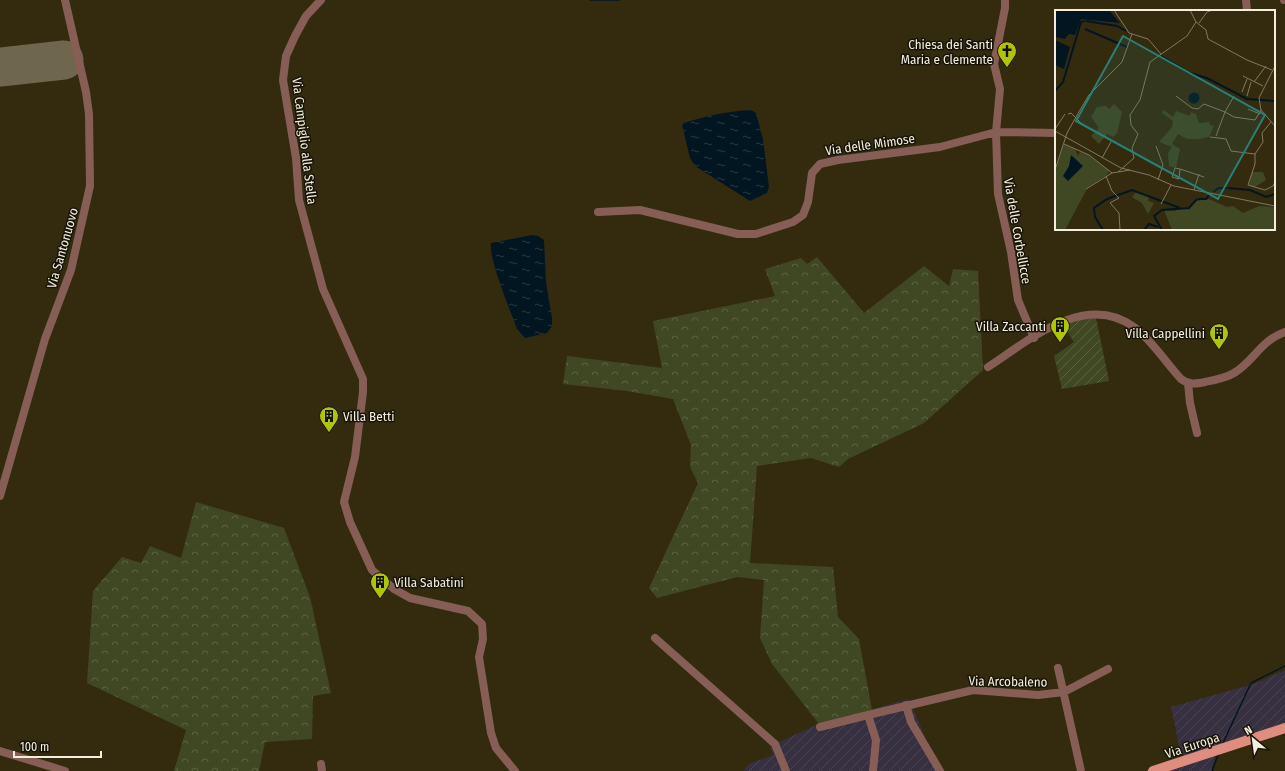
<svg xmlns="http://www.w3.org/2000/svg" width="1285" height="771" viewBox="0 0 1285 771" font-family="'Fira Sans Condensed',sans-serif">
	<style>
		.industrial { fill: url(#industrial-furrows) }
		.forest { fill: url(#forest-crowns) }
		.garden { fill: url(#garden-furrows) }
		.water { fill: url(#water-ripples) }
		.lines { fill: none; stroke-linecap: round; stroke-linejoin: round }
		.stream { stroke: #021622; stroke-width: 1.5 }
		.runway { stroke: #6e664d; stroke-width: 39 }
		.minor { stroke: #865e56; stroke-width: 8 }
		.major { stroke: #de8d7e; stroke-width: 10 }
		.labels { text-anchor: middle; stroke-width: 3; stroke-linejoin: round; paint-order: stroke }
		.poi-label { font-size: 13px; fill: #f3eedd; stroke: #181408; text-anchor: end }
		.street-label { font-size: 13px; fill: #f3eedd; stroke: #181408 }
		.inset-river { fill: none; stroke: #021622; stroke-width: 2 }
		.inset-road { fill: none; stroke: #807961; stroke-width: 1 }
		.view { fill: #268279; fill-opacity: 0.15; stroke: #268279; stroke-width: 2 }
		.inset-edge { fill: none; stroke: #f3eedd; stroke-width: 2 }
	</style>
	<defs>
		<pattern id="industrial-furrows" width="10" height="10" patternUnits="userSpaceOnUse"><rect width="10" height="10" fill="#363040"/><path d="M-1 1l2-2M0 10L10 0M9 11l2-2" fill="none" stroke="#4a4452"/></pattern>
		<pattern id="forest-crowns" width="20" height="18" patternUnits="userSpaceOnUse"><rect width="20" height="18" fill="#3f4723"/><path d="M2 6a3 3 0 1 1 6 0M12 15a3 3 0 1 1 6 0" fill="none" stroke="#5b6242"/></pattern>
		<pattern id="garden-furrows" width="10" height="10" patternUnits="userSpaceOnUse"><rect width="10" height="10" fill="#3f4723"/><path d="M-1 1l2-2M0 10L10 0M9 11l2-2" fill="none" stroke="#5b6242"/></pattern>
		<pattern id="water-ripples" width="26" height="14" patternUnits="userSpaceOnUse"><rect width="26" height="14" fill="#021622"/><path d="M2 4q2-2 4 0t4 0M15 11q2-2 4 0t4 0" fill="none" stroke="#273842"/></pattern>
	</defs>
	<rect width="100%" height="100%" fill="#342b0f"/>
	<!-- industrial -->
	<path class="industrial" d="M1285,670V723L1219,744L1211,771H1165L1183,764L1171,707L1254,684Z
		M909,699L930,749L944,771H744L749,764L773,755L770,746L819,724Z"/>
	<!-- forest -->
	<path class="forest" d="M817,257L864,313L924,266L949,286L953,269L978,271L983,370L924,423L848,459L839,467L811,458L757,466L750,563L833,567L838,617L859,639L872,710L819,724L772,664L760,638L764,580L737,577L657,598L649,588L698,483L690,467L691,445L673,399L627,391L563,384L567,356L662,368L653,321L775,296L765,269L801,258L807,264Z
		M196,502L284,528L310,597L331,693L313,696L312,739L265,742L259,771H174L186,730L87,683L93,591L122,557L141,563L150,546L181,558Z"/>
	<!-- garden -->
	<path class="garden" d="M1096,318L1109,381L1062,389L1054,356L1074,342L1065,329L1058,334L1054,329L1066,321Z"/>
	<!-- water -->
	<path class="water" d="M751,110L756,113L763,139L769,187L767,193L750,201L695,166L690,158L682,125L684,123C705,116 729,111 751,110Z
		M532,235L538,236L544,240L546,282L552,318V326L547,333L525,338L517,329C511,312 488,258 491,243Z"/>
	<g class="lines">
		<!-- stream -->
		<path class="stream" d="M590,0H619
			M1223,743L1251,683L1285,666
			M1212,771L1218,755"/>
		<!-- runway -->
		<path class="runway" d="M0,67L64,60"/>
		<!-- minor -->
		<path class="minor" d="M321,0L306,16L295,36L286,56L283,80L296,158L299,200L323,289L363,379V392L355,457L344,502L350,522L372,570L394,589L410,598L468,611L482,624L483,639L479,657L491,733L496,748L515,771
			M1246,0L1247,11
			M1284,0H1285
			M598,212L640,210L738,234H756L793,222L803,215L808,202L812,173L820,164L838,160L940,147L996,132L1000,89L994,64L1005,8V0
			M1034,338L1018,300L1011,252L998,194L996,132L1056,133
			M988,367C1028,341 1085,291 1134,327C1152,340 1165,362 1181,379C1189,385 1195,384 1205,382C1215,380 1226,378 1234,373C1255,360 1260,341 1285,332
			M1188,383L1190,403L1197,433
			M0,496L45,339L71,270L90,186L89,114L86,92L65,0
			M655,638L775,744L786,771
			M1058,668L1081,771
			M906,705L911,722L940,771
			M820,727L868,715
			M0,751L65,771
			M321,764L322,771
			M873,771L876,740L868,715L973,690L1038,695L1064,692L1108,669"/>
		<!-- major -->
		<path class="major" d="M1153,771L1285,728"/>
	</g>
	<!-- icons -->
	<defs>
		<g id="church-pin" transform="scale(1)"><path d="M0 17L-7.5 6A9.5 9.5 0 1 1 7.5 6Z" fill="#b0c502" stroke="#181408"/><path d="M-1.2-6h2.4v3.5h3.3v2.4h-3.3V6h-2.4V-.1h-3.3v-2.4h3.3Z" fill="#111"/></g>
		<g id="building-pin" transform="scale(1)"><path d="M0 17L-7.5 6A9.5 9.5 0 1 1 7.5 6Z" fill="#b0c502" stroke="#181408"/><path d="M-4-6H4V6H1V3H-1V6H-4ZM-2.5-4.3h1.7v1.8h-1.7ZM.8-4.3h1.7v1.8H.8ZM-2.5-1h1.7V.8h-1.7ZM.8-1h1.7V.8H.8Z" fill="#111"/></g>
	</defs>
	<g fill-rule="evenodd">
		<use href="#church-pin" x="1007" y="51"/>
		<use href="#building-pin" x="1060" y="326"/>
		<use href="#building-pin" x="1219" y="333"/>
		<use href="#building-pin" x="329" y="416"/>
		<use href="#building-pin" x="380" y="582"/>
	</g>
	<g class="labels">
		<!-- poi labels -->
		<g class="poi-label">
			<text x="993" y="49">Chiesa dei Santi<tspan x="993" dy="15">Maria e Clemente</tspan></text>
			<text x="1046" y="331">Villa Zaccanti</text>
			<text x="1205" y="338">Villa Cappellini</text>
			<text x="343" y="421" text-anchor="start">Villa Betti</text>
			<text x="394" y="587" text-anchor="start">Villa Sabatini</text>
		</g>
		<!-- street labels -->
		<g class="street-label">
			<text transform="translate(305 141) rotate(83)" y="5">Via Campiglio alla Stella</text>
			<text transform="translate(870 144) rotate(-8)" y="5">Via delle Mimose</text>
			<text transform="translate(1018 231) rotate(80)" y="5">Via delle Corbellicce</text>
			<text transform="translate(62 248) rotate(-74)" y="5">Via Santonuovo</text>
			<text transform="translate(1008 681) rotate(1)" y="5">Via Arcobaleno</text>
			<text transform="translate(1192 745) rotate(-18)" y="5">Via Europa</text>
		</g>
	</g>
	<!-- overview -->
	<g transform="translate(1055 10)">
		<rect width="220" height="220" fill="#342b0f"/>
		<path d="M59,94L67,102L62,123L58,127L52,124L44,134L36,126L44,118L36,107L42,97L51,96L54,99ZM109,100L118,107L121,101L135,106L136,102L141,104L144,113L154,112L155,115L159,116L154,127L144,129H132L123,124L117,134L125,139L121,158L114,156L113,143L117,137L104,132L117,117L118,111L107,103ZM9,134L20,139L23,146L25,142L33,145L54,161L52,165L33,177L10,220H0V162ZM197,162H208L211,170L200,177L194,175ZM82,181L94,186L93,191L99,193L93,204L87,193L77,187ZM154,189L172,197L178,196L188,203L204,196L220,197V220H117L109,200L120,201L123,198L135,197L141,191Z" fill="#3f4723"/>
		<path d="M0,0H54L65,13L26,9L20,25L14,24L10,29L0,27ZM0,30L15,37L9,59L0,55ZM133.5 88a5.5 5.5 0 1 1 11 0a5.5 5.5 0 1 1-11 0ZM16,145L28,156L13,171L8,166L14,156Z" fill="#021622"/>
		<path class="inset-river" d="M31,11L62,16L71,21M30,19L72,37M106,46L135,63L152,68L192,89L220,91M0,81L8,72L26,12L30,11M173,178L195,180L211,187L220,184M158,182L164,178H172M143,189H151L154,185M48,220L40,207L39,198L52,189L77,180L125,198M89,220L94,214L103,217M107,220L99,206L107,200L134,198L142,189"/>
		<path class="inset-road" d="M59,0L74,23L93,29L106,44M135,0L141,12L151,20L153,29L192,50L217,60M144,13L152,2L158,0M220,56L204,88L206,100L220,116M188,66L208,76M199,72L211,56M187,82L192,69M121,86L137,98L143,99L149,94L170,102L179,86M192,86L196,72M193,99L205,104M13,104L16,103L29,116M0,119L10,104M0,121L66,158L94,165L119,176L220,196M161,126L170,102L179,107L200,110L206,100M155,127L171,129L176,141L200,144L208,132L207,123L216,112M9,134L34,145L57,163M101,136L108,155L103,170M200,144V154L193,175L210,180L218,176L220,172M47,148L57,130M125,159L120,158L117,167L124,169L125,159L149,167M0,160L12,123L25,100L34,85L67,52L77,24M63,162L79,148L77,138L83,124L76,115L75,105L85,90L95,52L132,26L141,12M51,166L57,181L64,188L55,193L64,203L65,220M31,179L57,163L75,160M139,180L144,164M106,194L116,175"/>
		<path class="view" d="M68,26L210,105L163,189L21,111Z"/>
		<rect width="220" height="220" class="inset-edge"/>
	</g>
	<!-- north arrow -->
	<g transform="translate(1253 739) rotate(331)" stroke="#181408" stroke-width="3" paint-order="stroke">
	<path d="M0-3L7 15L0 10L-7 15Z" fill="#f3eedd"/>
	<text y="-6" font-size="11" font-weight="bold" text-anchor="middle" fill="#f3eedd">N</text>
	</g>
	<!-- scale -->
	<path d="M14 751v6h87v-6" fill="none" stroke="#f3eedd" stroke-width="2"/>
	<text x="20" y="751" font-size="12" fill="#f3eedd" stroke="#181408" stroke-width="3" paint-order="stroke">100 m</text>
</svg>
